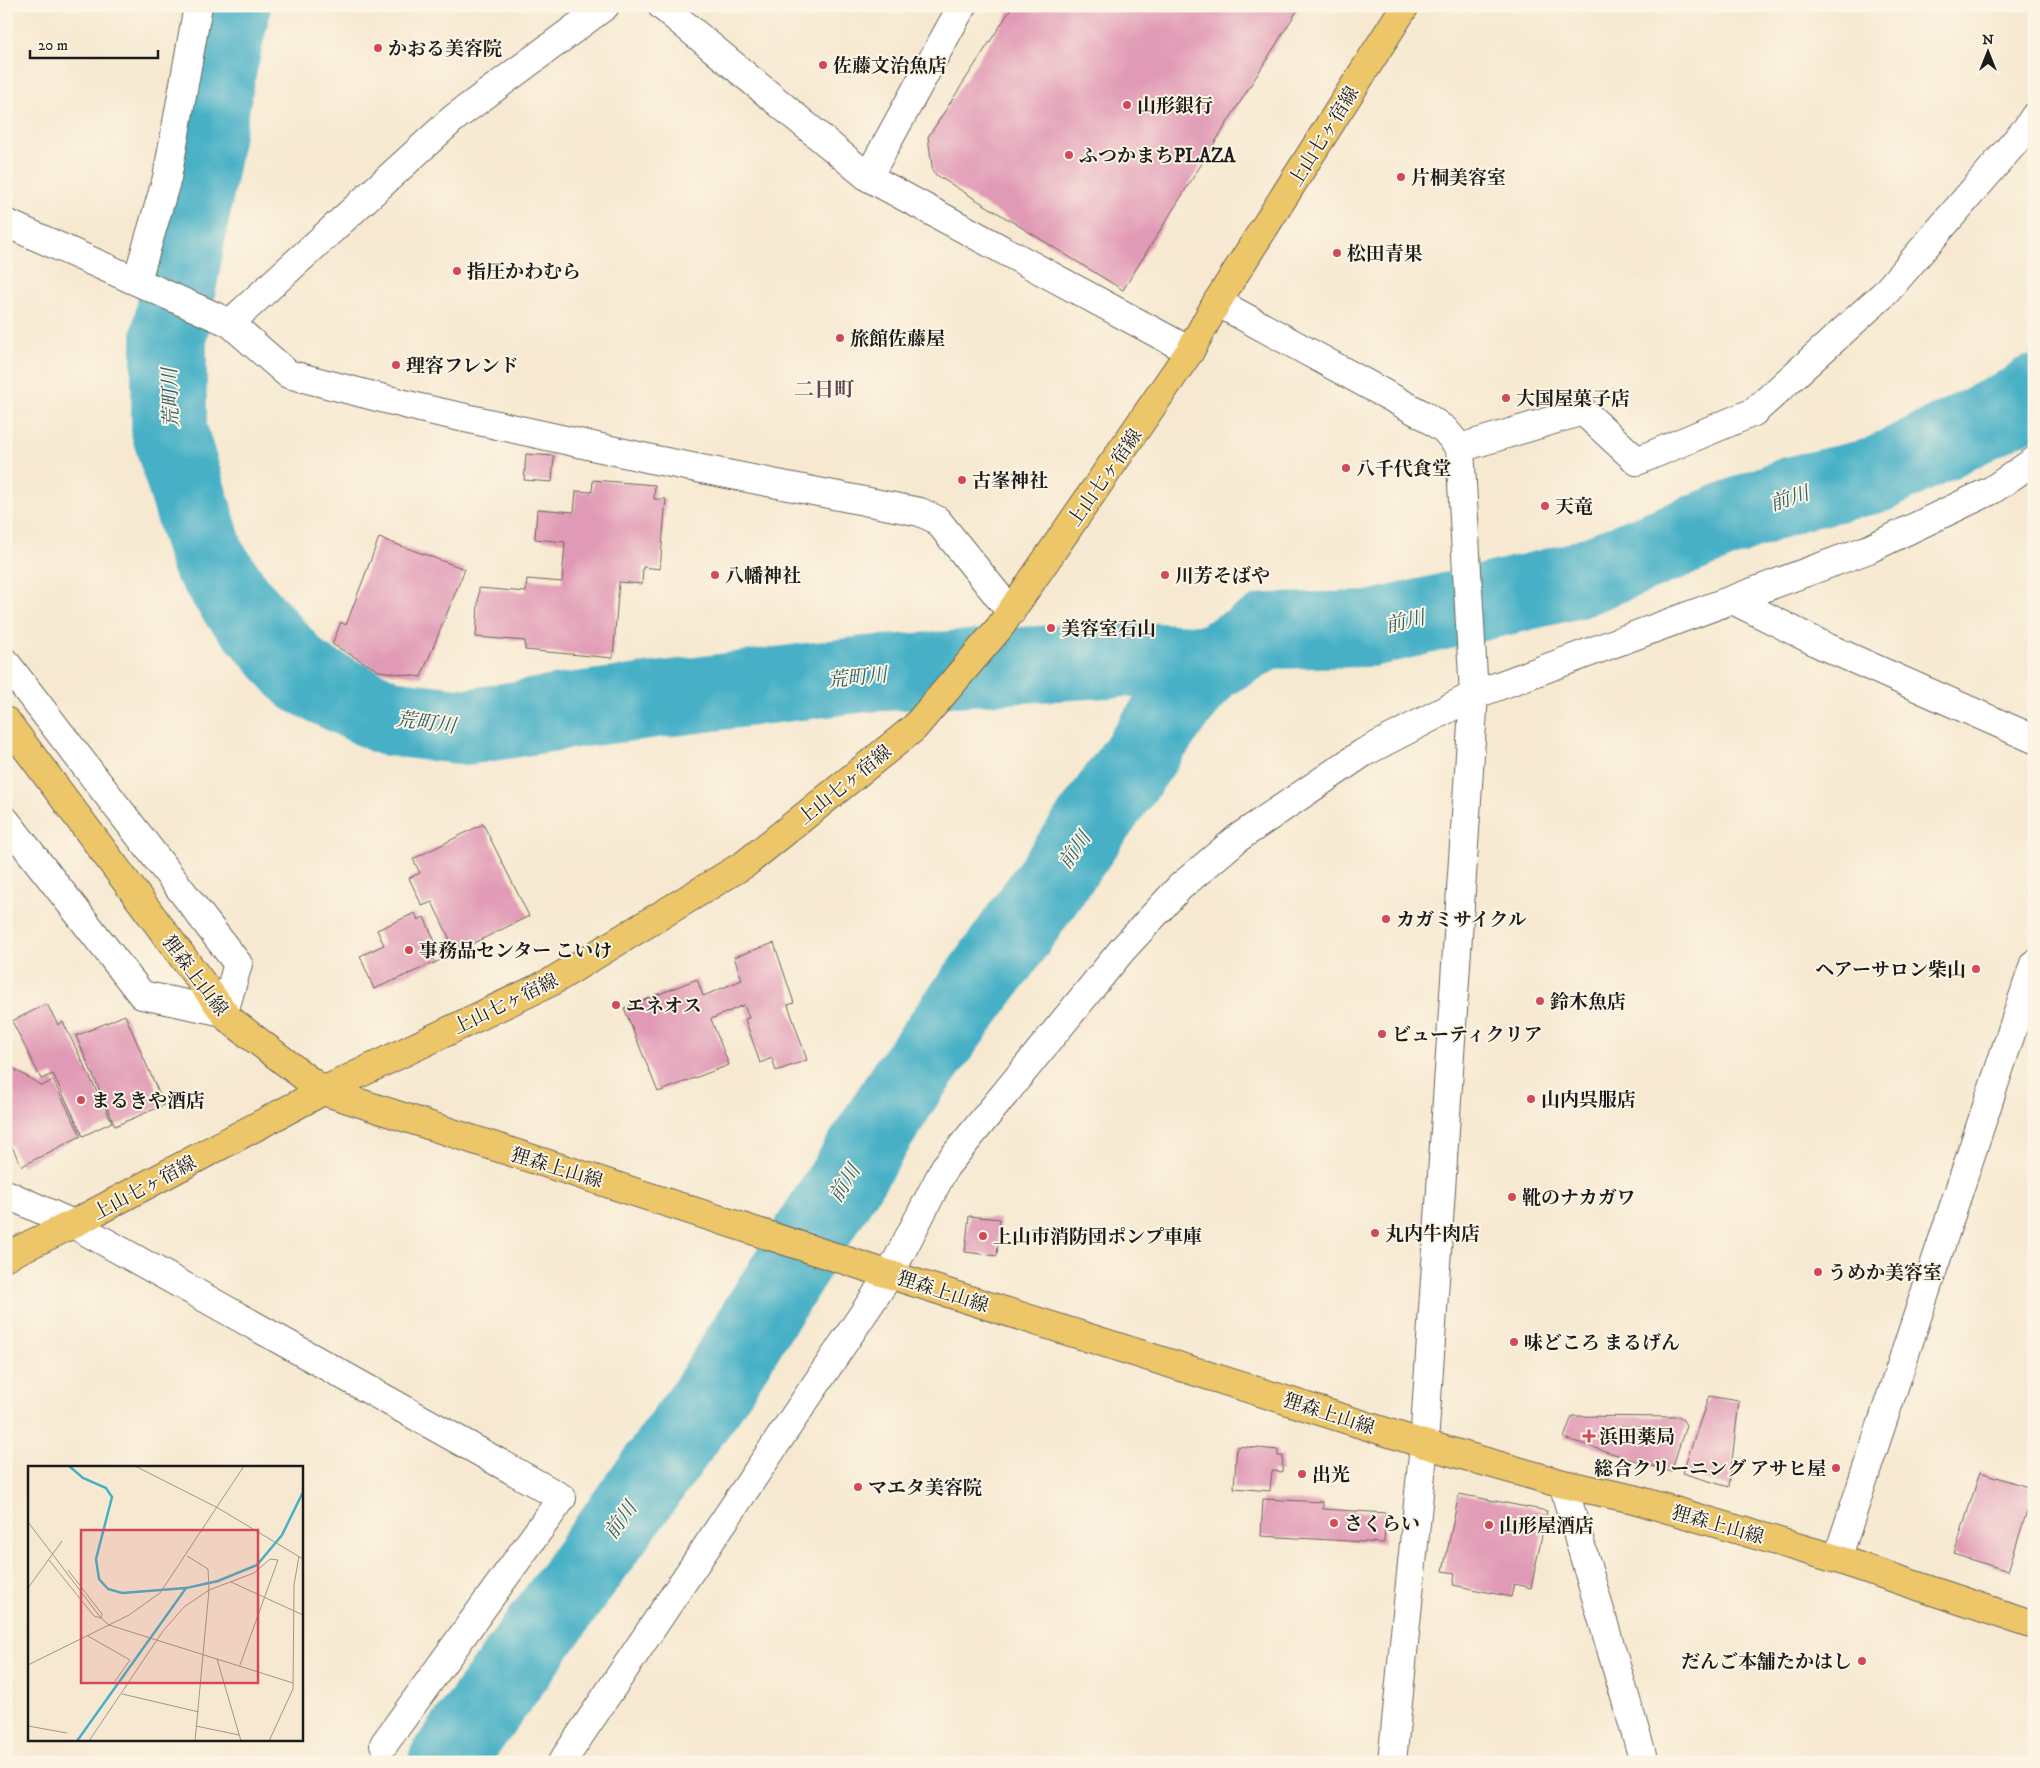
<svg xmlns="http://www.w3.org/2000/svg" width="2040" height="1768" viewBox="0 0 2040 1768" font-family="'IM FELL DW Pica','Noto Serif JP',serif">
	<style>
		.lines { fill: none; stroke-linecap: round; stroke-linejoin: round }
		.river { stroke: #47b0c6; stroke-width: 76 }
		.building { fill: #e19ab5 }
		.minor-casing { stroke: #69645b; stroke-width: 30 }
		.major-casing { stroke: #69645b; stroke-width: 30 }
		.minor { stroke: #fff; stroke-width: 28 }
		.major { stroke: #ecc669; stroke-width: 28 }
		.poi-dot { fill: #d1495b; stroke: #fcf5e5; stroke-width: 2 }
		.labels { text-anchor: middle; stroke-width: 4; stroke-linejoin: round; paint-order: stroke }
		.poi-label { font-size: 19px; font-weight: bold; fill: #1c1c1c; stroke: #fcf5e5; text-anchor: start }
		.street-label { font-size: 19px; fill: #1c1c1c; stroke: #fcf5e5 }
		.neighbourhood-label { font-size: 20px; font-weight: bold; fill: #614852; stroke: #fcf5e5 }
		.water-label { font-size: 20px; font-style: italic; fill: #2f5f68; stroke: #fcf5e5 }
		.inset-river { fill: none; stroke: #47b0c6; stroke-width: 2.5 }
		.inset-road { fill: none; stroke: #9f9789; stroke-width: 1 }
		.view { fill: #d1495b; fill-opacity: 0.15; stroke: #d1495b; stroke-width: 2.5 }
		.inset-edge { fill: none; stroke: #1c1c1c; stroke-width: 2.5 }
	</style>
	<rect width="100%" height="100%" fill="#fcf5e5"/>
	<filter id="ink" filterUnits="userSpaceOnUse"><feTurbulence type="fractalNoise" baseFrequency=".02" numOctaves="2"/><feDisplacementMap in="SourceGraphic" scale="10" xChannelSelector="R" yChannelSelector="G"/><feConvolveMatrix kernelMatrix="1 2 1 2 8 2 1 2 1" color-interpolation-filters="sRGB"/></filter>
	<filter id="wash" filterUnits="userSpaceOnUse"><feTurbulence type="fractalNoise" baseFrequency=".0096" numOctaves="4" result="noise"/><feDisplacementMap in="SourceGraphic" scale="20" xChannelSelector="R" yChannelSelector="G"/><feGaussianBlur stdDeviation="1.12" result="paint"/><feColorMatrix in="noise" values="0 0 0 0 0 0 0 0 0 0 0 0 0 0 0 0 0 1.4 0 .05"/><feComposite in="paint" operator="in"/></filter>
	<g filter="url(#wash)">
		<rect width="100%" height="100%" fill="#f7e9d1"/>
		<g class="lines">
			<!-- river -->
			<path class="river" d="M233,6L218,72L169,337V430L208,559L237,602L302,676L388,718L467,727L568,711L865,674L1125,659L1209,664
				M446,1762L707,1400L907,1082L1005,948L1168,715L1209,664L1268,631L1370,629L1574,581L1793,494L1877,475L2025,401L2034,393"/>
		</g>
		<g id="blocks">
			<!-- building -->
			<path class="building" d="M1013,6H1300L1123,290L933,173L928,137Z
				M526,454L554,456L552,482L524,480Z
				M593,480L655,485L654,499H666L660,569L643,567L642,584L619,582L613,658L525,650V641L476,637L479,588L526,592L527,579L562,582L565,542L535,539L537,509L574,512L576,491L592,492Z
				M379,538L465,569L421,677L379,671L332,644L341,622L346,625Z
				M483,824L529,916L456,952L432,902L422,906L409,878L420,873L413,859Z
				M415,913L418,920L424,917L443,959L374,989L360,956L384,945L377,930Z
				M774,943L794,1003L788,1005L807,1060L776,1071L772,1058L760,1063L745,1019L749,1018L744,1005L711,1019L729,1065L658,1092L624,1008L697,979L703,996L742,980L734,957Z
				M47,1004L58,1025L63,1022L112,1122L83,1136L53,1074L41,1079L12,1021Z
				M125,1015L164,1105L115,1126L76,1036Z
				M6,1064L42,1086L53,1080L81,1136L22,1166L6,1136Z
				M969,1216L1000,1219L997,1256L965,1252Z
				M1709,1396L1739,1401L1729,1487L1682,1473Z
				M1572,1416L1681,1417L1686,1425L1671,1472L1564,1438Z
				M1237,1446L1278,1450V1456H1283L1282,1472L1272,1471L1270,1491L1234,1488Z
				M1980,1472L2034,1489V1505L2031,1512L2027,1511L2008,1571L1954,1554Z
				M1459,1494L1547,1511L1531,1588L1514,1584L1511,1597L1453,1585L1455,1573L1443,1571Z
				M1263,1499L1323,1502V1509L1386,1513L1384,1543L1261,1536Z"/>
		</g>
	</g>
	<g filter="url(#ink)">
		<use href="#blocks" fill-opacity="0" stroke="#69645b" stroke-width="1"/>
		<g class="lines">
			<!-- minor casing -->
			<g class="minor-casing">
				<path id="minor" d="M662,6L868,177L1190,351
					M868,177L962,6
					M6,223L230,323L288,374L420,408L656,460L920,512L937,520L1011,612
					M137,280L167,178L198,6
					M1217,302L1425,416L1445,430L1460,448L1474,695L1424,1444L1392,1762
					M230,323L454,118L605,6
					M1460,448L1583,411L1637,461L1754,412L1885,293L2027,128L2034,117
					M1733,600L1824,646L2034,739
					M6,663L238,964L224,1012L142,995L6,821
					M6,1194L73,1224L562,1498L384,1744
					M1563,1484L1644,1762
					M1837,1559L2034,964
					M562,1762L890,1274L945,1167L1122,950L1180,887L1238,838L1363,753L1474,695L1869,549L1992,490L2034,461"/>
			</g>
			<!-- major casing -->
			<g class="major-casing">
				<path id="major" d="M6,721L229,1019L323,1091L872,1269L1424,1444L1563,1484L1634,1499L1837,1559L2034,1625
					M6,1256L73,1224L323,1091L551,982L745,864L914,728L1000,627L1190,351L1217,302L1405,6"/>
			</g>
			<!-- minor -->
			<use href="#minor" class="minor"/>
			<!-- major -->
			<use href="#major" class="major"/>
		</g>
	</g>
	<!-- markers -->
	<g class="poi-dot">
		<circle cx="378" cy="48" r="5"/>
		<circle cx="823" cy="65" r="5"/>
		<circle cx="1127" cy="105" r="5"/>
		<circle cx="1069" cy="155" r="5"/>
		<circle cx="1401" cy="177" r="5"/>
		<circle cx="1337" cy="253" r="5"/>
		<circle cx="457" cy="271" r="5"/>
		<circle cx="840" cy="338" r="5"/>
		<circle cx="396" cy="365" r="5"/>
		<circle cx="1506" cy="398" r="5"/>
		<circle cx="1346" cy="468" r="5"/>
		<circle cx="962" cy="480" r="5"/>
		<circle cx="1545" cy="506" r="5"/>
		<circle cx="715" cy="575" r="5"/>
		<circle cx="1165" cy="575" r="5"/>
		<circle cx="1051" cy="628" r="5"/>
		<circle cx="1386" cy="919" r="5"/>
		<circle cx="409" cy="950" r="5"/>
		<circle cx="1976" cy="969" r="5"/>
		<circle cx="1540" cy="1001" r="5"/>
		<circle cx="616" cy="1005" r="5"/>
		<circle cx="1382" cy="1034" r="5"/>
		<circle cx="1531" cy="1099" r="5"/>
		<circle cx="81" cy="1100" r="5"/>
		<circle cx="1512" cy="1197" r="5"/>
		<circle cx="1375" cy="1233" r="5"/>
		<circle cx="983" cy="1236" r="5"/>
		<circle cx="1818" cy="1272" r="5"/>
		<circle cx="1514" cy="1342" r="5"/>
		<path d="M1586.5 1428.5h5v5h5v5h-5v5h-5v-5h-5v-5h5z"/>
		<circle cx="1836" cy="1468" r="5"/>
		<circle cx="1302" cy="1474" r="5"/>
		<circle cx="858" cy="1487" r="5"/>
		<circle cx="1334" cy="1523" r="5"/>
		<circle cx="1489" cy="1525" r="5"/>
		<circle cx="1862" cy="1661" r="5"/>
	</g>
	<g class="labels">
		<!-- poi labels -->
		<g class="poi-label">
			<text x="388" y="55">かおる美容院</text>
			<text x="833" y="72">佐藤文治魚店</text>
			<text x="1137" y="112">山形銀行</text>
			<text x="1079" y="162">ふつかまちPLAZA</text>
			<text x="1411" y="184">片桐美容室</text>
			<text x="1347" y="260">松田青果</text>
			<text x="467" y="278">指圧かわむら</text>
			<text x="850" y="345">旅館佐藤屋</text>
			<text x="406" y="372">理容フレンド</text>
			<text x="1516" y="405">大国屋菓子店</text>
			<text x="1356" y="475">八千代食堂</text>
			<text x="972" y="487">古峯神社</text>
			<text x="1555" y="513">天竜</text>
			<text x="725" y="582">八幡神社</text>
			<text x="1175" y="582">川芳そばや</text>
			<text x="1061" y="635">美容室石山</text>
			<text x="1396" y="926">カガミサイクル</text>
			<text x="419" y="957">事務品センター こいけ</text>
			<text x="1966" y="976" text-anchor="end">ヘアーサロン柴山</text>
			<text x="1550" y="1008">鈴木魚店</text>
			<text x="626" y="1012">エネオス</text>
			<text x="1392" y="1041">ビューティクリア</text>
			<text x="1541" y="1106">山内呉服店</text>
			<text x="91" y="1107">まるきや酒店</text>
			<text x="1522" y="1204">靴のナカガワ</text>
			<text x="1385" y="1240">丸内牛肉店</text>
			<text x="993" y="1243">上山市消防団ポンプ車庫</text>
			<text x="1828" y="1279">うめか美容室</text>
			<text x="1524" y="1349">味どころ まるげん</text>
			<text x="1599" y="1443">浜田薬局</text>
			<text x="1826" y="1475" text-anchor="end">総合クリーニング アサヒ屋</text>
			<text x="1312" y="1481">出光</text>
			<text x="868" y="1494">マエタ美容院</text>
			<text x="1344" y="1530">さくらい</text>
			<text x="1499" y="1532">山形屋酒店</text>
			<text x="1852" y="1668" text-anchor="end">だんご本舗たかはし</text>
		</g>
		<!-- street labels -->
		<g class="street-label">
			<text transform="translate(1323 136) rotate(-58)" y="7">上山七ヶ宿線</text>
			<text transform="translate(1104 477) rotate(-55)" y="7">上山七ヶ宿線</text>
			<text transform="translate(844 784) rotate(-39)" y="7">上山七ヶ宿線</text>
			<text transform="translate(196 975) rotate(53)" y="7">狸森上山線</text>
			<text transform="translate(505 1003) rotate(-26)" y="7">上山七ヶ宿線</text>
			<text transform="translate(557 1167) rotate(17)" y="7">狸森上山線</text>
			<text transform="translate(144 1187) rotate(-28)" y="7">上山七ヶ宿線</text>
			<text transform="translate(943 1291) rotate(18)" y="7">狸森上山線</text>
			<text transform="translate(1329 1413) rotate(18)" y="7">狸森上山線</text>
			<text transform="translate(1718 1524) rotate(16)" y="7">狸森上山線</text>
		</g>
		<!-- neighbourhood labels -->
		<g class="neighbourhood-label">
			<text x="824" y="396">二日町</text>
		</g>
		<!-- water labels -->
		<g class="water-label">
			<text transform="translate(170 398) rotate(-92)" y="7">荒町川</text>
			<text transform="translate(1789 498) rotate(-18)" y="7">前川</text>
			<text transform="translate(1405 621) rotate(-13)" y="7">前川</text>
			<text transform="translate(857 677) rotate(-6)" y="7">荒町川</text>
			<text transform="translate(426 722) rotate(7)" y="7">荒町川</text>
			<text transform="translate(1074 850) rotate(-55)" y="7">前川</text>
			<text transform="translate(844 1183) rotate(-58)" y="7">前川</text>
			<text transform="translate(620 1520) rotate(-54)" y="7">前川</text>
		</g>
	</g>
	<!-- overview -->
	<g transform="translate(28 1466)">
		<rect width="275" height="275" fill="#f7e9d1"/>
		<path class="inset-river" d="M41,0L55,12L78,22L84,31L68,93L71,113L80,123L94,127L158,122M49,275L158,122L190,115L229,99L254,69L275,26"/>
		<path class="inset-road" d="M107,0L190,42M190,42L275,93M0,56L73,152L81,159L265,217M159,90L180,103L181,124L167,275M21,94L66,150L73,152L74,148L40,104M203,116L275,149M0,122L34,75M60,170L102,194L87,215M189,193L213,275M0,199L101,149L132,127L216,0M94,228L171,246M0,260L39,267M168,260L211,269M61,275L135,165L156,141L181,124L226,107L242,93L250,94L212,199M241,275L265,223L266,119L271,90"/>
		<path class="view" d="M53,64H230V217H53Z"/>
		<rect width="275" height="275" class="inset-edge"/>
	</g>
	<!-- margin -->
	<rect width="2040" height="1768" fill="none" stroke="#fcf5e5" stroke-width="25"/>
	<!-- north arrow -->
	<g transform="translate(1988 52)" stroke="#fcf5e5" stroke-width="4" paint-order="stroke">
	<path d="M0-4L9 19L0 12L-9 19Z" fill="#1c1c1c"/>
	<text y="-8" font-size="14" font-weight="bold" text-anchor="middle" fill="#1c1c1c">N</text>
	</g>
	<!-- scale -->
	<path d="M30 50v8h128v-8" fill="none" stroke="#1c1c1c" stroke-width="2.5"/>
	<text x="38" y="50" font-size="15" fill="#1c1c1c" stroke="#fcf5e5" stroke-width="4" paint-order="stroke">20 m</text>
</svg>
